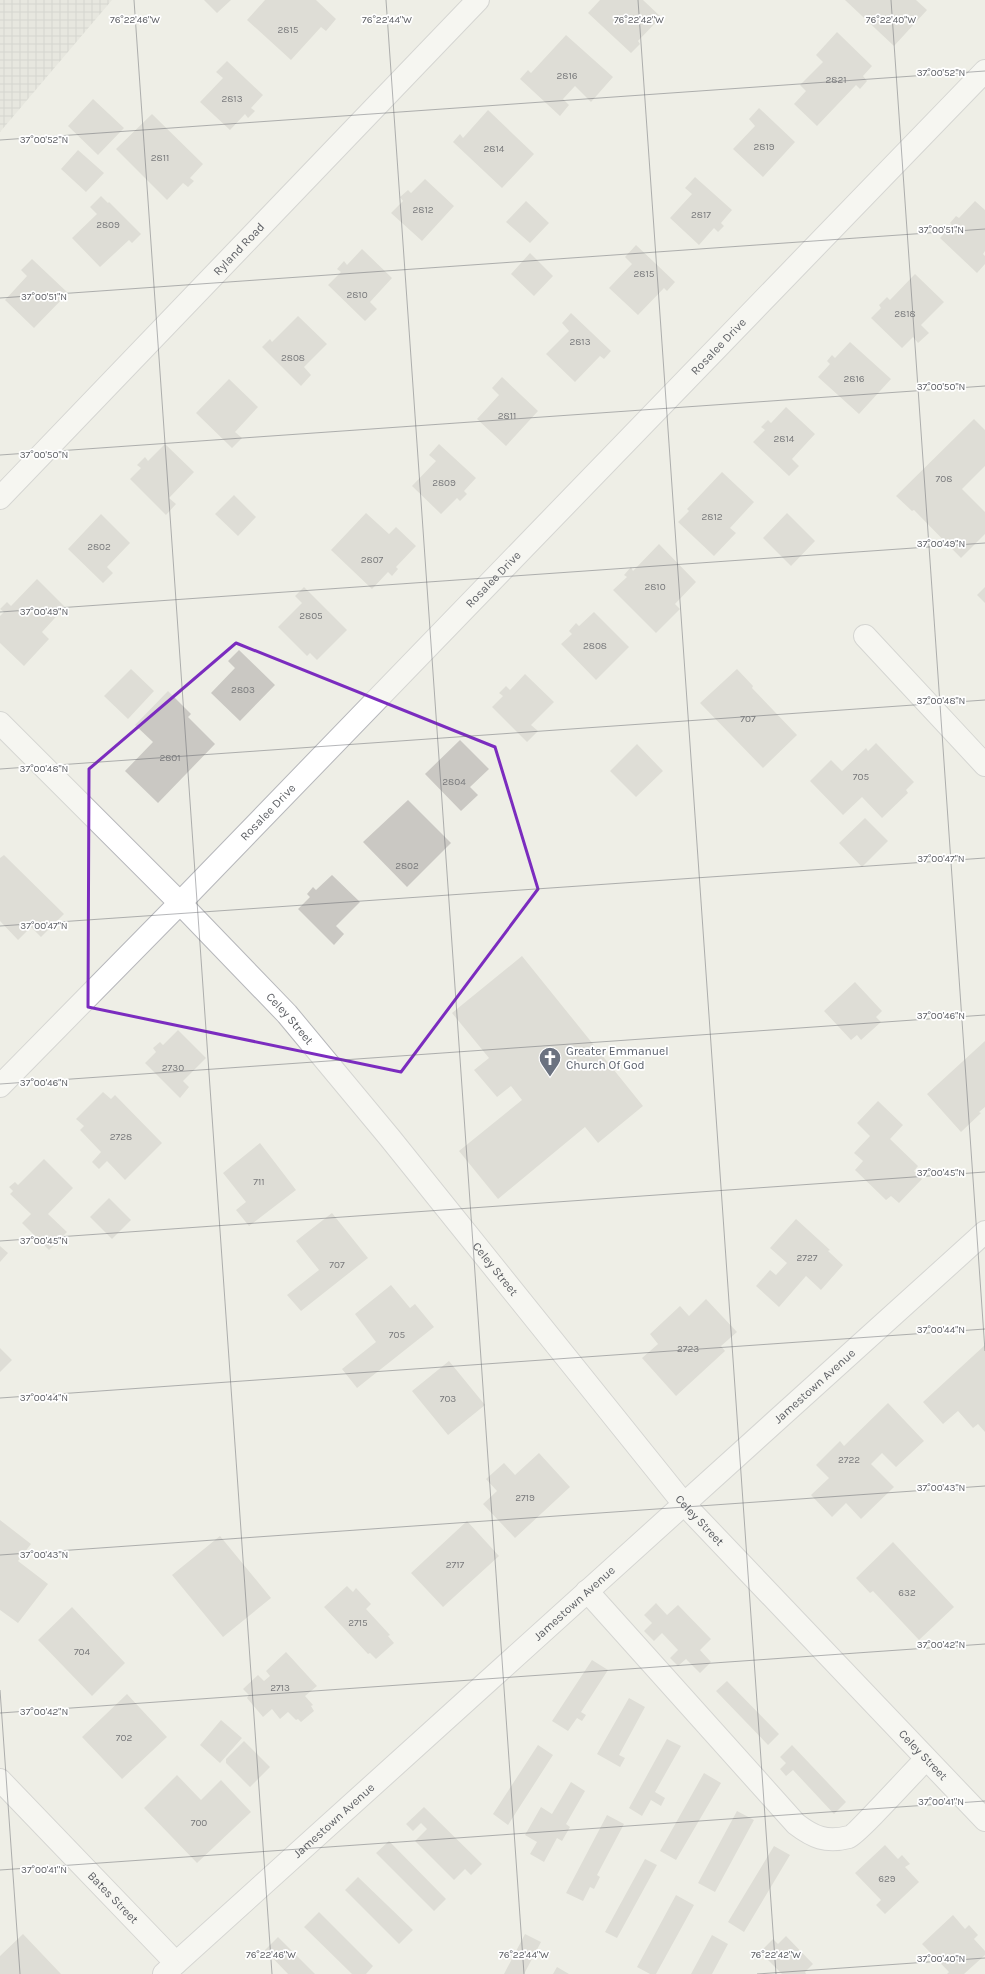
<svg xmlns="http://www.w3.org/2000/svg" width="985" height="1974" viewBox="0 0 985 1974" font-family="Karla,sans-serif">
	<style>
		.industrial { fill: url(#industrial-grid) }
		.building { fill: #cac8c3 }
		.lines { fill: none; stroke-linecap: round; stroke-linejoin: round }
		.minor-casing { stroke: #b6b7bb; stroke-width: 24 }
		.minor { stroke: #fff; stroke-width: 22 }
		.marked { fill: none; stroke: #7b2cbf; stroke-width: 3; stroke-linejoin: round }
		.ticks { fill: none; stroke: #5e6065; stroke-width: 1; stroke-opacity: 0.45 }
		.labels { text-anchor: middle; stroke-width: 3.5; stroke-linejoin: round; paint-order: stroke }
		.number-label { font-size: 10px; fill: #797a7c }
		.street-label { font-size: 12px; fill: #5e6065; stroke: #fff }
		.worship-label { font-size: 12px; fill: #5b616d; stroke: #fff; text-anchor: start }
		.ticks-label { font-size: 10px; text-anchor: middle; fill: #5e6065; stroke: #fff; stroke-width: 3.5; stroke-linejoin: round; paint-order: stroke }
	</style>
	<defs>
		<pattern id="industrial-grid" width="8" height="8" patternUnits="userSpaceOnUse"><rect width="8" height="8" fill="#ddddd8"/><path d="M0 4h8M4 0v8" fill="none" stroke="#b6b7b3"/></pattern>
	</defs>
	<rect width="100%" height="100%" fill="#eeeee6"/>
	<!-- industrial -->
	<path class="industrial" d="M0,0H112L0,132Z"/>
	<!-- building -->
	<path class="building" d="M204,0H231L217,13Z
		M265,0H316L336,19L326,31L321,27L291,60L247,20Z
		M600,0H643L661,17L638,41L640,44L631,53L588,13Z
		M845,0H916L927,10L894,46Z
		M837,32L872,66L863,76L867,81L860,89L856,85L817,126L794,104L806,91L800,85L823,62L816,55Z
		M566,35L613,77L591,102L575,86L563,99L569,105L560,116L520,79L528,70L531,73Z
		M227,61L263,95L251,108L255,111L248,118L245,114L230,130L200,102L223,78L216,72Z
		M93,99L124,128L98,155L68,126Z
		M759,108L795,142L763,177L733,149L755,126L749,119Z
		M488,110L534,154L502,188L453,142L460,134L463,138Z
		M152,114L203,164L190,178L194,181L188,187L183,183L167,200L116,149Z
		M78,150L104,173L86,192L61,169Z
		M695,177L732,210L721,223L724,226L718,232L714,228L699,245L670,218L692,194L685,188Z
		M425,179L454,206L422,241L391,213L403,201L400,197L408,190L411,193Z
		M101,196L108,203L109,202L141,234L132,243L129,240L100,267L72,238L97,214L90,207Z
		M526,201L549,223L530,243L506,222Z
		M975,201L985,210V251L983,254L985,256V264L977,273L940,238L952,225L950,223L956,216L959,218Z
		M636,245L675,282L667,291L664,288L638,315L609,288L632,264L625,257Z
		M362,249L392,278L370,302L377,309L365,321L328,285L341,272L337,269L344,261L347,265Z
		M530,253L553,276L534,296L511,274Z
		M32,259L68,293L34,328L5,300L27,276L21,270Z
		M915,274L944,302L921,325L929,333L918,343L913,337L902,348L871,318L881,308L879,305L887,297L890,300Z
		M571,313L611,351L604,359L600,356L575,382L546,354L569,331L562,323Z
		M298,316L327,344L304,367L311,375L301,386L262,347L270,339L272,342Z
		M850,342L891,379L859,414L818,377L830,364L827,361L832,355L835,358Z
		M502,377L538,411L506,446L477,419L499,395L492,388Z
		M229,379L258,407L235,432L242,438L232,448L196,413Z
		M786,407L815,434L792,459L799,466L789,476L753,442L765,430L761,427L768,420L771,423Z
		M974,419L985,430V466L962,489L985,512V534L961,558L914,510L912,511L896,496Z
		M165,444L194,472L169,498L176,504L166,515L130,479L141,468L137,465L145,457L148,461Z
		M439,444L476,478L464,491L467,494L460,501L457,498L441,514L412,486L436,461L429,455Z
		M722,472L754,502L730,528L736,533L714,556L678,522L689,511L687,509Z
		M234,495L256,517L238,536L215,514Z
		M366,513L389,534L396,527L416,546L396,567L398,569L392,576L388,572L372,589L331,550Z
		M787,513L815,541L791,566L763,538Z
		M101,514L130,543L107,567L113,573L103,583L68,549Z
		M659,544L696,582L675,604L680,609L656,633L613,590L627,577L624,575L631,567L633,571Z
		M37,579L65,607L42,632L49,639L24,666L0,643V616L4,612L0,609L7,602L11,606Z
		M304,587L347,630L317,660L310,653L307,656L278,627L302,603L295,596Z
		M985,587V603L977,595Z
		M594,612L629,647L596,680L561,644L572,634L569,631L576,623L579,626Z
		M239,650L275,685L240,721L211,693L235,668L228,661Z
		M131,669L154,691L128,719L104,696Z
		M737,669L753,686L752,688L797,735L763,768L700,703Z
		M525,674L554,702L531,725L538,731L527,742L492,707L503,696L499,693L506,686L510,690Z
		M168,691L191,714L188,717L215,744L158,803L125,771L153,742L135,725Z
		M460,740L489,769L470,787L478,795L461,811L425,774Z
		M876,743L914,782L906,790L908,793L882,818L862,797L843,815L810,781L831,760L842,771L866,748L868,751Z
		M637,744L663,771L636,797L610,771Z
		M408,800L451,843L407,887L363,842Z
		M865,818L888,841L862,867L839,843Z
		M4,855L64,914L41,937L31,927L18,940L0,921V858Z
		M332,875L360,902L336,926L344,934L334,945L298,909L310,897L307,894L313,887L316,890Z
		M522,956L643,1106L598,1143L585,1127L498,1199L459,1151L522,1100L511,1086L497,1097L474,1070L489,1058L452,1013Z
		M855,982L882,1011L876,1017L881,1022L861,1040L857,1035L851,1040L824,1011Z
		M178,1030L206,1058L183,1081L189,1087L180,1098L145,1063L156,1052L153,1048L160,1042L163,1045Z
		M985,1041V1107L979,1112L981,1113L961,1132L927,1094Z
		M103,1092L111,1099L115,1095L162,1143L125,1180L107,1161L99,1169L92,1162L101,1152L80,1130L84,1126L76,1119Z
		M878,1101L903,1125L890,1139L918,1166L914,1171L922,1179L899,1203L891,1196L886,1200L855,1170L863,1161L854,1153L870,1136L857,1123Z
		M260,1143L296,1190L249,1226L236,1210L246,1202L223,1173Z
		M44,1159L73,1188L48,1214L67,1232L49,1250L22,1223L31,1214L10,1194L13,1191L9,1187L15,1182L18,1185Z
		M109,1198L131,1220L112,1239L90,1217Z
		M332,1213L368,1258L301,1311L287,1295L319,1270L296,1241Z
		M796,1219L830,1250L828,1251L843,1265L821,1290L806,1276L779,1307L756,1286L770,1270L776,1275L787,1263L770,1248Z
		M0,1246L8,1253L0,1262Z
		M391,1285L410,1308L415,1304L434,1327L357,1388L342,1369L376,1342L355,1314Z
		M706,1299L737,1332L721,1346L725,1351L676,1396L642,1358L658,1344L650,1334L680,1306L689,1316Z
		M985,1345V1432L978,1424L973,1428L958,1411L943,1424L923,1402Z
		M0,1348L12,1360L0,1372Z
		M449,1361L485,1405L448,1435L412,1391Z
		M888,1403L924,1441L896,1467L882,1453L871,1464L894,1487L861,1519L846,1503L832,1517L811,1495L829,1478L816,1465L840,1441L844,1446Z
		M539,1453L570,1487L515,1538L483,1504L497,1491L486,1479L504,1463L515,1475Z
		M0,1520L31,1544L18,1561L48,1584L18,1623L0,1610Z
		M467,1521L499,1556L443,1607L411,1573Z
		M220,1536L271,1598L223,1637L172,1575Z
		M893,1542L954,1607L919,1640L873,1591L870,1593L856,1578Z
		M347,1586L353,1592L356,1588L371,1604L366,1609L390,1635L388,1636L394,1643L376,1659L370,1653L368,1654L324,1607Z
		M656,1603L667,1615L678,1605L711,1639L700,1650L711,1662L700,1673L686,1659L678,1666L670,1658L678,1650L662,1633L654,1641L644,1631L652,1623L644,1615Z
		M72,1607L125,1663L92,1696L38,1640Z
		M286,1652L317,1686L305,1696L313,1705L311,1706L314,1711L301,1722L298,1719L296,1720L288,1712L280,1719L272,1709L263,1717L247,1698L249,1695L243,1689L258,1675L264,1681L270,1676L266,1671Z
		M592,1660L608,1670L581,1712L586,1715L582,1721L577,1718L568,1731L552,1721Z
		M727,1681L779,1734L768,1745L716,1691Z
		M127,1694L167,1737L122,1779L82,1737Z
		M629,1698L645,1707L619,1755L625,1758L620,1767L597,1754Z
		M221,1720L242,1738L220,1763L200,1745Z
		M667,1739L681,1746L655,1792L665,1798L661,1806L651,1800L642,1816L629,1808Z
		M244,1741L270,1767L250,1787L226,1763V1759Z
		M538,1745L553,1755L508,1825L493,1814Z
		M792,1745L846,1802L834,1814L793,1770L786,1776L780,1769L786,1763L780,1757Z
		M704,1773L721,1783L676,1860L660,1851Z
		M177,1775L201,1800L221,1780L251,1812L197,1863L144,1808Z
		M571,1782L585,1791L566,1824L570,1827L562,1841L557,1838L544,1862L530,1854L537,1842L525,1835L541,1807L552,1814Z
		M424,1807L482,1864L471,1875L465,1869L454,1880L415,1841L427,1829L421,1823L413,1831L406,1824Z
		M737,1811L754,1820L715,1892L698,1883Z
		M607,1815L624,1824L597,1875L600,1877L594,1889L590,1887L583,1901L566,1893Z
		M389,1841L446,1899L434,1911L376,1853Z
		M885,1845L898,1859L902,1855L910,1864L905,1867L919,1882L885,1914L876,1905L881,1900L855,1873Z
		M774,1846L790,1855L744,1932L728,1922Z
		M645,1859L657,1865L617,1938L605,1932Z
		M358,1877L413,1930L399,1944L345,1890Z
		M676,1895L694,1905L656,1974H650L637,1967Z
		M319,1912L373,1966L366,1974H352L304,1927Z
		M953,1915L965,1929L969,1925L978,1935L974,1939L985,1951V1955L964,1974H947L949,1972L922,1944Z
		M23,1934L61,1974H0V1956Z
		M525,1934L541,1942L524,1974H504Z
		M712,1935L728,1944L712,1974H691Z
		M786,1936L813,1964L805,1972L806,1974H782L760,1952L773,1939L778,1944Z
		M278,1937L315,1974H288L265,1950Z
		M557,1967L569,1974H553Z"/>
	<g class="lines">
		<!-- minor casing -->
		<g class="minor-casing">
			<g id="minor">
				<path id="s1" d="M0,498L478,0"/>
				<path d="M865,636L985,765"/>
				<path id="s2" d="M0,723L180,903L287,1014L390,1138L684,1504L985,1820"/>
				<path id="s3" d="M0,1086L180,903L985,71"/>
				<path d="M587,1591L796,1824C813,1837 826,1843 849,1837C856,1835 916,1769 926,1759"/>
				<path id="s4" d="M0,1780L176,1963"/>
				<path id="s5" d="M164,1974L985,1232"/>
			</g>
		</g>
		<!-- minor -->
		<use href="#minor" class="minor"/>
	</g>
	<!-- marked area -->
	<path d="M0 0H985V1974H0ZM236,643L495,747L538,889L401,1072L88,1007L89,769Z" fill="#eeeee6" fill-opacity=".55" fill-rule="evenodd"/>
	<path class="marked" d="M236,643L495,747L538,889L401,1072L88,1007L89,769Z"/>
	<!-- ticks -->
	<path class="ticks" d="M134,0L272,1974M386,0L524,1974M638,0L776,1974M891,0L985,1351M0,140L985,71M0,298L985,229M0,455L985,386M0,612L985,543M0,769L985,700M0,926L985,858M0,1084L985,1015M0,1241L985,1172M0,1398L985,1329M0,1555L985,1486M0,1690L20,1974M0,1713L985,1644M0,1870L985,1801M757,1974L985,1958"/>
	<!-- icons -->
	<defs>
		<g id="church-pin" transform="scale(1.15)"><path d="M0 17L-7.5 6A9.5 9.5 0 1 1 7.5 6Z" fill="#6b7280" stroke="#fff"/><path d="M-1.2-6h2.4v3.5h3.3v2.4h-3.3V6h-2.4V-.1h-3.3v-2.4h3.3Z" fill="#fff"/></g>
	</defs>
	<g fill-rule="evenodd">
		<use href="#church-pin" x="550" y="1058"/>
	</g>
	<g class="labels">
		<!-- number labels -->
		<g class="number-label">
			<text x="288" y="33">2815</text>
			<text x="567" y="79">2816</text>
			<text x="836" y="83">2821</text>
			<text x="232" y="102">2813</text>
			<text x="764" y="150">2819</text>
			<text x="494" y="152">2814</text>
			<text x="160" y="161">2811</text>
			<text x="423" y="213">2812</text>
			<text x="701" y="218">2817</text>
			<text x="108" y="228">2809</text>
			<text x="644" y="277">2815</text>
			<text x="357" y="298">2810</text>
			<text x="905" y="317">2818</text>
			<text x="580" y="345">2813</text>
			<text x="293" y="361">2808</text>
			<text x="854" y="382">2816</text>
			<text x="507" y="419">2811</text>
			<text x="784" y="442">2814</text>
			<text x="944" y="482">708</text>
			<text x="444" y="486">2809</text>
			<text x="712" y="520">2812</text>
			<text x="99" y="550">2802</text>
			<text x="372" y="563">2807</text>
			<text x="655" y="590">2810</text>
			<text x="311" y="619">2805</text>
			<text x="595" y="649">2808</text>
			<text x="243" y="693">2803</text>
			<text x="748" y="722">707</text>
			<text x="170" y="761">2801</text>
			<text x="861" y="780">705</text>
			<text x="454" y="785">2804</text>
			<text x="407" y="869">2802</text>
			<text x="173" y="1071">2730</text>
			<text x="121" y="1140">2728</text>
			<text x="259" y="1185">711</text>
			<text x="807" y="1261">2727</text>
			<text x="337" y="1268">707</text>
			<text x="397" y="1338">705</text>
			<text x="688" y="1352">2723</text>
			<text x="448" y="1402">703</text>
			<text x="849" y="1463">2722</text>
			<text x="525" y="1501">2719</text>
			<text x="455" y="1568">2717</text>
			<text x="907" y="1596">632</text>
			<text x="358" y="1626">2715</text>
			<text x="82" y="1655">704</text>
			<text x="280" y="1691">2713</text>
			<text x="124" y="1741">702</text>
			<text x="199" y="1826">700</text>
			<text x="887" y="1882">629</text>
		</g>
		<!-- street labels -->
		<g class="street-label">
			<text dy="4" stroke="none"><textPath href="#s1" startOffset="345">Ryland Road</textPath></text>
			<text dy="4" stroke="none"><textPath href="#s3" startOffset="1031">Rosalee Drive</textPath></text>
			<text dy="4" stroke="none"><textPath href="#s3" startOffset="707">Rosalee Drive</textPath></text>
			<text dy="4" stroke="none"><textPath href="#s3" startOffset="383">Rosalee Drive</textPath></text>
			<text dy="4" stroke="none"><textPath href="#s2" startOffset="414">Celey Street</textPath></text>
			<text dy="4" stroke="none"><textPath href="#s2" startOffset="738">Celey Street</textPath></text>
			<text dy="4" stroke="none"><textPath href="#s5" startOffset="877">Jamestown Avenue</textPath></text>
			<text dy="4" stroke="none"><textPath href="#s2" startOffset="1062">Celey Street</textPath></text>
			<text dy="4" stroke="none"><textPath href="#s5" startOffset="553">Jamestown Avenue</textPath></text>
			<text dy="4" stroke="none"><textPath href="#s2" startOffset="1386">Celey Street</textPath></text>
			<text dy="4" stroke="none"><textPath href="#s5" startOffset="229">Jamestown Avenue</textPath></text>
			<text dy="4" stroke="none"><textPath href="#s4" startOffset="163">Bates Street</textPath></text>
		</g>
		<!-- worship labels -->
		<g class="worship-label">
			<text x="566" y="1055">Greater Emmanuel<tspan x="566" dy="14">Church Of God</tspan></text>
		</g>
	</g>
	<g class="ticks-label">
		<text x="135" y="23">76°22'46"W</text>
		<text x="387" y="23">76°22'44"W</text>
		<text x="639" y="23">76°22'42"W</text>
		<text x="891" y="23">76°22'40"W</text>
		<text x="941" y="76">37°00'52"N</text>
		<text x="44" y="143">37°00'52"N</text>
		<text x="941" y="233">37°00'51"N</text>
		<text x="44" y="300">37°00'51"N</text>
		<text x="941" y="390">37°00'50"N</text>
		<text x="44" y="458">37°00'50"N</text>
		<text x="941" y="547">37°00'49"N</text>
		<text x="44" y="615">37°00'49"N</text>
		<text x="941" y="704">37°00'48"N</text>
		<text x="44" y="772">37°00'48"N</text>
		<text x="941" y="862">37°00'47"N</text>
		<text x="44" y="929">37°00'47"N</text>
		<text x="941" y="1019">37°00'46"N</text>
		<text x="44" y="1086">37°00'46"N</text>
		<text x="941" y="1176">37°00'45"N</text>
		<text x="44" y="1244">37°00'45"N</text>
		<text x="941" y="1333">37°00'44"N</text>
		<text x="44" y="1401">37°00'44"N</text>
		<text x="941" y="1491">37°00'43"N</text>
		<text x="44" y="1558">37°00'43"N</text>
		<text x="941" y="1648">37°00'42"N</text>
		<text x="44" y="1715">37°00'42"N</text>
		<text x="941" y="1805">37°00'41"N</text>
		<text x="44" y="1873">37°00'41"N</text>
		<text x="271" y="1958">76°22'46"W</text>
		<text x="524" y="1958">76°22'44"W</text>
		<text x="776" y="1958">76°22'42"W</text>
		<text x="941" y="1962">37°00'40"N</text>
	</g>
</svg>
